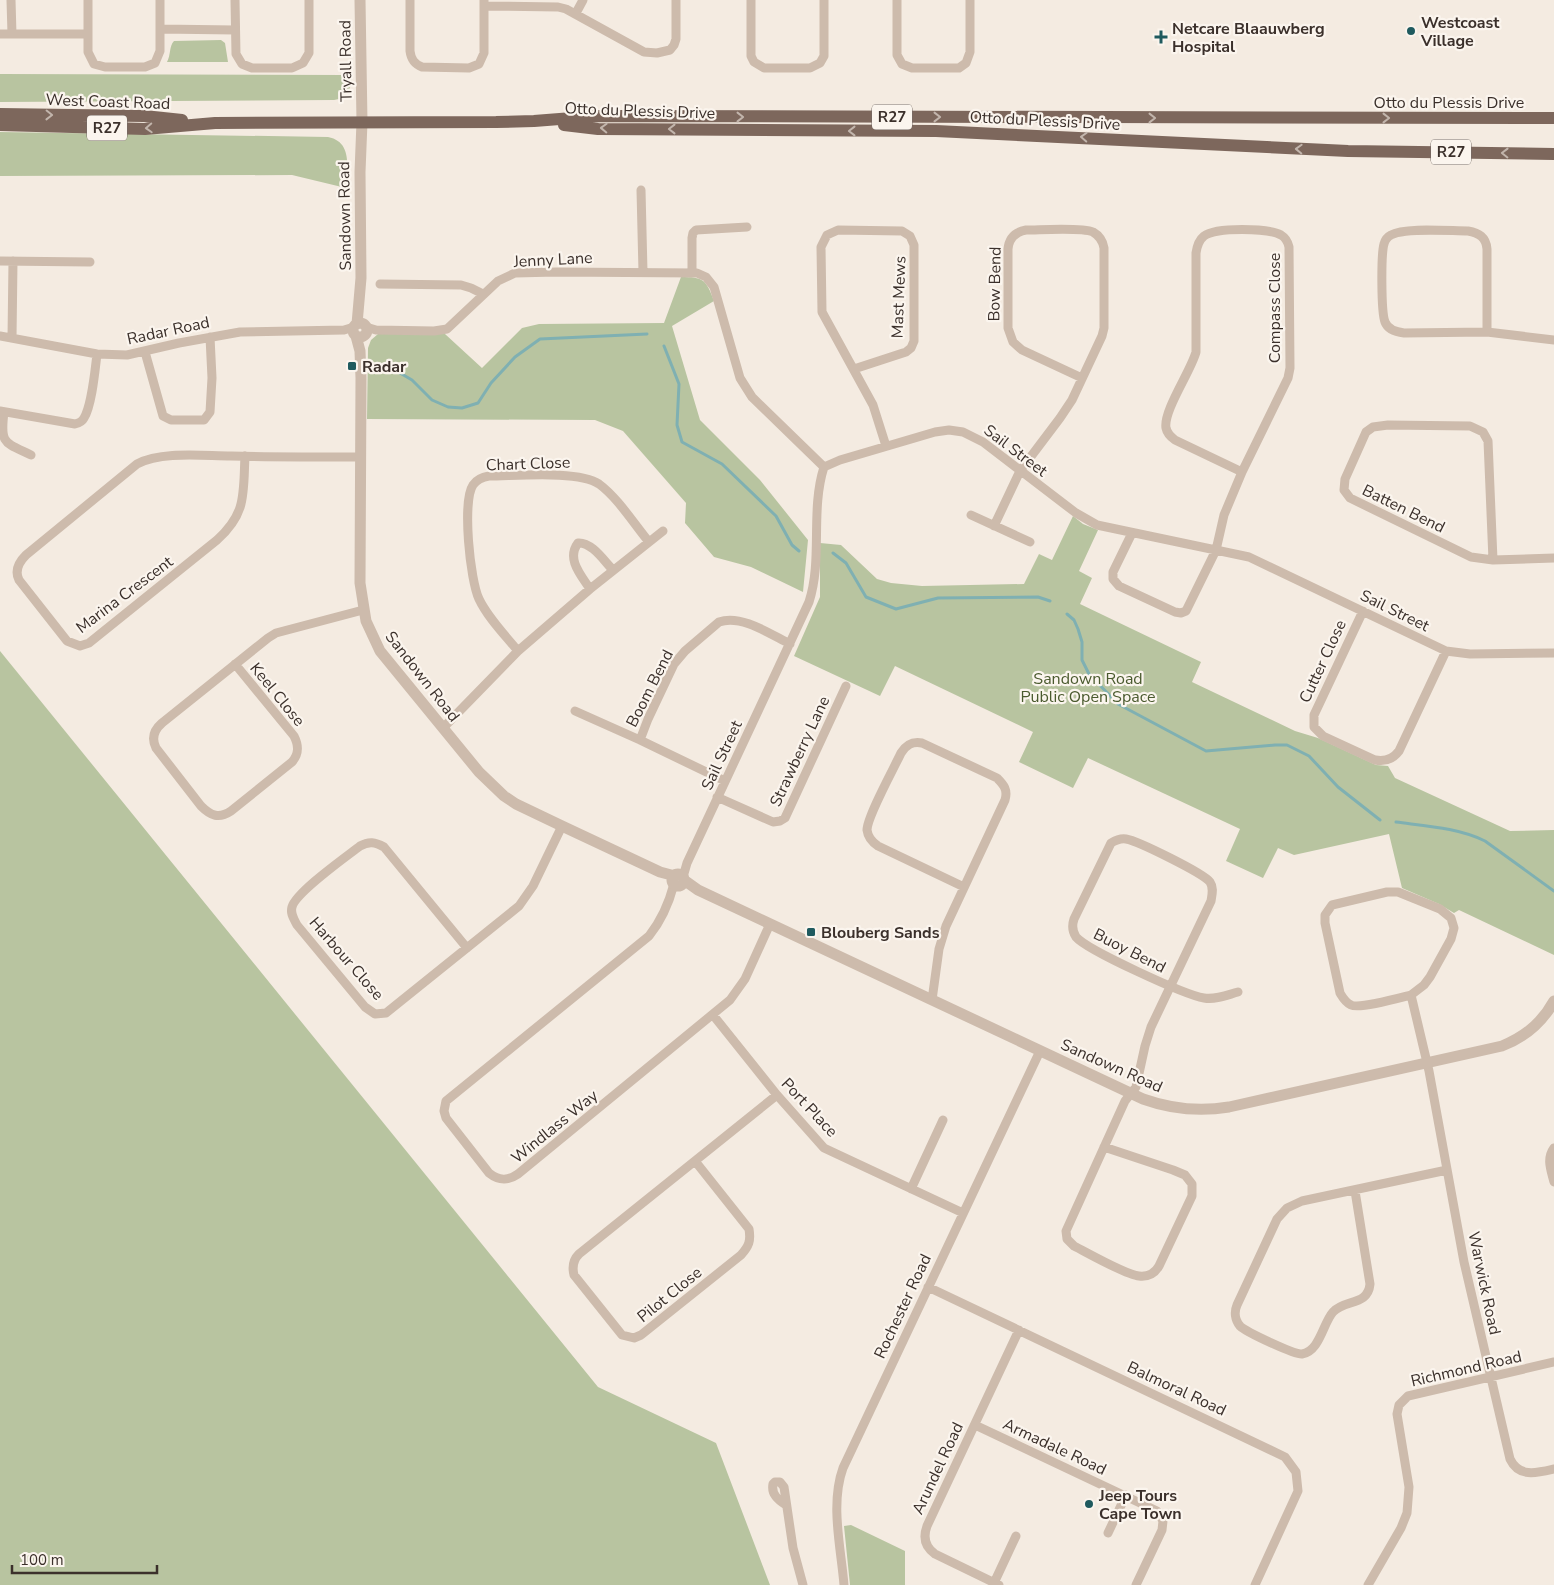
<svg xmlns="http://www.w3.org/2000/svg" width="1554" height="1585" viewBox="0 0 1554 1585" font-family="'Nunito Sans',sans-serif">
	<style>
		.green { fill: #b8c4a0 }
		.lines { fill: none; stroke-linecap: round; stroke-linejoin: round }
		.stream { stroke: #7fb0b2; stroke-width: 3 }
		.minor { stroke: #cdbbac; stroke-width: 9 }
		.tertiary { stroke: #cdbbac; stroke-width: 11 }
		.primary { stroke: #7d675c; stroke-width: 12 }
		.oneway { stroke: #c2b5ac }
		.poi-dot { fill: #1f5a5e; stroke: #fbf5ee; stroke-width: 2 }
		.labels { text-anchor: middle; stroke-width: 4.5; stroke-linejoin: round; paint-order: stroke }
		.shield { fill: #fbf5ee; stroke: #756b66; stroke-width: 1 }
		.shield-label { font-size: 15px; font-weight: bold; fill: #3b302b }
		.poi-label { font-size: 16px; font-weight: bold; fill: #3b302b; stroke: #fbf5ee; text-anchor: start }
		.street-label { font-size: 16px; fill: #3b302b; stroke: #fbf5ee }
		.park-label { font-size: 16px; fill: #4a5a2e; stroke: #fbf5ee }
	</style>
	<rect width="100%" height="100%" fill="#f4ebe1"/>
	<!-- green -->
	<path class="green" d="M221,40L225,43L228,62H167C171,55 169,46 174,41Z
		M0,74L345,75H352C351,88 349,98 334,100L0,102Z
		M0,132L328,137C353,142 347,168 346,188L292,175L0,176Z
		M681,277C703,277 706,279 714,301L672,326L700,420L760,480L808,540L803,592L751,567L714,557L685,523L686,503L623,431L595,420L367,419L368,348L371,340L378,334H445L482,368L522,328L539,324L664,323Z
		M1073,516L1083,524L1098,530L1079,571L1092,578L1080,604L1201,662L1192,682L1295,731L1318,738L1376,765L1388,766L1395,778L1510,831L1554,830V955L1459,910L1454,913L1439,904L1402,888L1389,834L1294,855L1278,848L1263,878L1226,861L1240,829L1088,758L1073,788L1019,762L1033,732L895,666L880,696L794,656L820,597V543L841,545L877,579L891,583L922,586L1024,584L1039,554L1052,560Z
		M0,651L598,1387L716,1443L770,1585H0Z
		M851,1525L905,1551V1585H850L844,1526Z"/>
	<g class="lines">
		<!-- stream -->
		<path class="stream" d="M664,346L679,384L677,425L682,442L722,464L776,516L792,545L799,551
			M388,366L412,380L432,400L448,407L462,408L478,403L491,383L515,357L540,339L647,334
			M833,553L846,563L866,597L896,609L938,598L1038,597L1050,601
			M1067,614L1074,620L1078,629L1082,642V660L1089,674L1118,704L1206,751L1275,745H1287L1309,756L1338,787L1380,820
			M1396,822C1426,826 1459,828 1485,841L1554,891"/>
		<!-- minor -->
		<path class="minor" d="M11,0L12,34
			M88,0V52L94,64L105,67H145L155,63L160,51V0
			M235,0L236,54L242,64L252,68H292L303,63L309,53V0
			M410,0V51C411,59 414,64 422,67L469,68L479,64L484,53V0
			M751,0V56L754,62L764,68H810L820,63L824,56V0
			M897,0V55L902,64L912,68H959L966,63L970,52V0
			M484,6L558,7L566,9L644,52L657,53L670,50L674,45L676,39V0
			M576,13L583,0
			M160,29L235,30
			M0,34H88
			M641,190L643,272
			M0,261L90,262
			M692,272V238L693,233L696,230L747,227
			M380,284L461,285L471,288L483,294
			M366,327L376,330L434,331L447,329L498,281L515,273L556,272L697,273L706,277L714,287L740,378L752,397L824,467
			M1487,332V249C1486,237 1479,233 1468,231C1450,231 1404,227 1391,235C1387,237 1385,240 1384,244C1381,254 1381,312 1385,322C1388,330 1396,332 1404,333L1487,332L1554,340
			M0,336L97,354L127,355L179,343L240,332L344,330L354,327
			M12,338L13,261
			M145,352L163,416L171,420H204L210,412L212,378L210,337
			M854,369L906,352L911,348L914,341V245L910,236L902,231L838,230L827,235L821,247L822,312L873,405L886,446
			M0,411L75,424C79,423 82,422 84,418C92,405 95,370 97,354
			M4,412C0,444 4,442 31,455
			M245,456C243,494 247,513 217,540L89,643L80,646L67,641L19,580C14,570 19,562 26,555L137,464C162,451 203,456 231,456C274,457 318,457 361,457
			M971,515L1030,542
			M994,526L1020,471L1060,418L1072,400L1102,336L1104,328V248C1103,242 1100,236 1093,232C1082,227 1040,230 1026,230C1015,232 1009,238 1008,249V328L1013,342L1022,350L1082,378
			M1132,533L1113,572V579L1119,586L1175,612L1181,613L1186,611L1216,550L1224,515L1242,472L1288,378L1290,368L1289,247C1288,242 1286,238 1281,235C1268,228 1216,227 1204,236C1199,240 1197,246 1196,253V352C1191,371 1163,411 1166,428C1167,433 1171,437 1175,440L1242,472
			M1493,560L1488,441L1483,432L1470,426L1388,425L1373,427L1366,432L1345,479L1344,490L1350,498L1471,557L1493,560L1554,558
			M590,589C581,575 566,559 578,543C592,542 604,561 613,570
			M1363,611L1314,715V727L1323,736L1375,760C1385,762 1393,759 1399,751L1446,651
			M518,651C505,635 488,618 479,599C470,580 462,501 473,485C477,479 483,477 489,476C515,476 579,470 599,484C618,498 634,524 649,542
			M235,664L294,736C299,746 299,754 292,762L231,811C219,819 211,816 201,806L156,748C151,738 154,730 162,723L268,638L276,633L363,610
			M575,711L640,740
			M443,728L518,651L590,589L663,531
			M725,781L640,740L648,719L674,664L685,651L719,622C741,614 770,634 790,644
			M717,797L773,822L780,821L785,818L846,686
			M683,877L687,863L809,602C823,559 810,511 824,467L840,460L935,432L949,430L963,432L983,442L1076,513L1097,525L1249,557L1446,651L1470,654L1554,653
			M674,884C669,903 661,921 649,936L446,1101L444,1111L446,1118L489,1173C499,1181 508,1181 518,1174L730,1000L745,979L770,924
			M467,948L384,847C375,842 369,841 360,846C346,857 296,892 292,907C290,914 294,919 297,925L365,1007L375,1014L386,1013L519,906L533,886L562,826
			M1411,995L1424,985L1430,977L1451,939L1454,928L1451,918L1440,909L1398,892H1387L1332,905L1325,915V923L1340,993C1343,998 1345,1002 1351,1005C1360,1009 1399,998 1411,995L1429,1071L1464,1262L1510,1459C1519,1478 1537,1473 1554,1469
			M932,1000L939,949L946,926L1005,800C1008,790 1004,785 997,778L922,743C912,741 906,745 901,753C894,768 867,817 867,830C868,838 872,842 878,846L964,887
			M713,1015L777,1095L824,1148L963,1213
			M1104,1147L1173,1170L1185,1175L1192,1184V1196L1159,1266C1155,1273 1148,1277 1139,1276C1126,1275 1088,1253 1074,1246L1067,1239L1066,1231L1125,1101L1136,1087L1145,1046L1151,1027L1211,901C1212,894 1214,888 1210,882C1203,873 1138,841 1126,839C1120,838 1116,840 1111,843L1074,919C1072,925 1072,931 1076,937C1087,950 1185,995 1204,998C1216,1000 1227,995 1238,992
			M1554,1148C1546,1159 1551,1170 1554,1182
			M695,1161L749,1229C751,1241 749,1246 741,1255L641,1335L634,1338L622,1335L574,1275C572,1267 573,1260 579,1254L777,1095
			M911,1189L943,1120
			M1355,1191L1370,1284C1368,1306 1345,1299 1333,1312C1323,1323 1320,1351 1302,1354C1295,1355 1246,1332 1240,1326C1235,1320 1234,1312 1237,1305L1277,1219L1287,1208L1302,1201L1447,1170
			M928,1287L1285,1457L1296,1472L1298,1491L1255,1585
			M975,1425L1157,1511L1163,1521L1162,1530L1136,1585
			M786,1505C778,1500 771,1494 773,1484L775,1482H780L784,1487L793,1548L803,1585
			M1108,1533L1126,1495
			M994,1583L1016,1536
			M844,1585C841,1548 830,1504 843,1468L1040,1051
			M999,1585L935,1554C925,1547 923,1537 927,1526L1019,1330
			M1368,1585L1401,1528L1407,1513L1409,1487L1397,1414L1399,1405L1408,1396L1554,1362"/>
		<!-- tertiary -->
		<path class="tertiary" d="M353 330a7 7 0 1 1 14 0a7 7 0 1 1-14 0Z
			M357,324L361,278L360,172L362,122L360,0
			M356,336L360,351L361,378L360,583L366,621L380,651L479,772L504,796L516,804L562,826L660,872L675,876
			M672 880a6 6 0 1 1 12 0a6 6 0 1 1-12 0Z
			M684,880L698,890L1143,1099C1171,1109 1199,1112 1229,1107L1502,1046C1525,1037 1542,1023 1554,1001"/>
		<!-- primary -->
		<path class="primary" d="M0,114L144,116L182,120
			M0,125L145,129L215,123L496,122L534,121L598,116L1554,118
			M564,125L598,129L936,131L1348,151L1554,154"/>
	</g>
	<!-- one-way arrows -->
	<defs><path id="oneway-chevron" d="M-2-3.5L2.5 0L-2 3.5" fill="none" stroke-width="1.6" stroke-linecap="round" stroke-linejoin="round" transform="scale(1.25)"/></defs>
	<g class="oneway">
		<use href="#oneway-chevron" transform="translate(49 115) rotate(1)"/>
		<use href="#oneway-chevron" transform="translate(740 117)"/>
		<use href="#oneway-chevron" transform="translate(937 117)"/>
		<use href="#oneway-chevron" transform="translate(1152 118)"/>
		<use href="#oneway-chevron" transform="translate(1386 118)"/>
		<use href="#oneway-chevron" transform="translate(149 128) rotate(177)"/>
		<use href="#oneway-chevron" transform="translate(604 128) rotate(-178)"/>
		<use href="#oneway-chevron" transform="translate(672 129) rotate(-180)"/>
		<use href="#oneway-chevron" transform="translate(852 131) rotate(-180)"/>
		<use href="#oneway-chevron" transform="translate(1084 137) rotate(-177)"/>
		<use href="#oneway-chevron" transform="translate(1299 149) rotate(-178)"/>
		<use href="#oneway-chevron" transform="translate(1505 153) rotate(-179)"/>
	</g>
	<!-- markers -->
	<g class="poi-dot">
		<circle cx="1411" cy="31" r="5"/>
		<path d="M1158.5 29.5h5v5h5v5h-5v5h-5v-5h-5v-5h5z"/>
		<rect x="347" y="361" width="10" height="10" rx="2.5"/>
		<rect x="806" y="927" width="10" height="10" rx="2.5"/>
		<circle cx="1089" cy="1504" r="5"/>
	</g>
	<g class="labels">
		<!-- shield labels -->
		<g class="shield">
			<rect x="872" y="104.5" width="40" height="25" rx="4"/>
			<rect x="87" y="115.5" width="40" height="25" rx="4"/>
			<rect x="1431" y="139.5" width="40" height="25" rx="4"/>
		</g>
		<g class="shield-label">
			<text x="892" y="122">R27</text>
			<text x="107" y="133">R27</text>
			<text x="1451" y="157">R27</text>
		</g>
		<!-- poi labels -->
		<g class="poi-label">
			<text x="1421" y="28">Westcoast<tspan x="1421" dy="18">Village</tspan></text>
			<text x="1172" y="34">Netcare Blaauwberg<tspan x="1172" dy="18">Hospital</tspan></text>
			<text x="362" y="372">Radar</text>
			<text x="821" y="938">Blouberg Sands</text>
			<text x="1099" y="1501">Jeep Tours<tspan x="1099" dy="18">Cape Town</tspan></text>
		</g>
		<!-- street labels -->
		<g class="street-label">
			<text transform="translate(345 61) rotate(-91)" y="6">Tryall Road</text>
			<text transform="translate(108 101) rotate(2)" y="6">West Coast Road</text>
			<text x="1449" y="108">Otto du Plessis Drive</text>
			<text transform="translate(640 110) rotate(2)" y="6">Otto du Plessis Drive</text>
			<text transform="translate(1045 120) rotate(3)" y="6">Otto du Plessis Drive</text>
			<text transform="translate(344 216) rotate(-91)" y="6">Sandown Road</text>
			<text transform="translate(553 259) rotate(-3)" y="6">Jenny Lane</text>
			<text transform="translate(994 284) rotate(-89)" y="6">Bow Bend</text>
			<text transform="translate(898 297) rotate(-88)" y="6">Mast Mews</text>
			<text transform="translate(1274 308) rotate(-90)" y="6">Compass Close</text>
			<text transform="translate(168 330) rotate(-12)" y="6">Radar Road</text>
			<text transform="translate(1016 450) rotate(37)" y="6">Sail Street</text>
			<text transform="translate(528 463) rotate(-2)" y="6">Chart Close</text>
			<text transform="translate(1404 508) rotate(26)" y="6">Batten Bend</text>
			<text transform="translate(124 594) rotate(-37)" y="6">Marina Crescent</text>
			<text transform="translate(1395 610) rotate(26)" y="6">Sail Street</text>
			<text transform="translate(1322 661) rotate(-65)" y="6">Cutter Close</text>
			<text transform="translate(423 676) rotate(52)" y="6">Sandown Road</text>
			<text transform="translate(649 688) rotate(-63)" y="6">Boom Bend</text>
			<text transform="translate(278 694) rotate(51)" y="6">Keel Close</text>
			<text transform="translate(799 751) rotate(-65)" y="6">Strawberry Lane</text>
			<text transform="translate(721 755) rotate(-65)" y="6">Sail Street</text>
			<text transform="translate(1130 950) rotate(27)" y="6">Buoy Bend</text>
			<text transform="translate(347 958) rotate(49)" y="6">Harbour Close</text>
			<text transform="translate(1112 1065) rotate(24)" y="6">Sandown Road</text>
			<text transform="translate(810 1107) rotate(47)" y="6">Port Place</text>
			<text transform="translate(554 1126) rotate(-39)" y="6">Windlass Way</text>
			<text transform="translate(1485 1283) rotate(78)" y="6">Warwick Road</text>
			<text transform="translate(669 1294) rotate(-39)" y="6">Pilot Close</text>
			<text transform="translate(902 1306) rotate(-65)" y="6">Rochester Road</text>
			<text transform="translate(1466 1368) rotate(-13)" y="6">Richmond Road</text>
			<text transform="translate(1177 1388) rotate(25)" y="6">Balmoral Road</text>
			<text transform="translate(1055 1446) rotate(25)" y="6">Armadale Road</text>
			<text transform="translate(937 1468) rotate(-65)" y="6">Arundel Road</text>
		</g>
		<!-- park labels -->
		<g class="park-label">
			<text x="1088" y="684">Sandown Road<tspan x="1088" dy="18">Public Open Space</tspan></text>
		</g>
	</g>
	<!-- scale -->
	<path d="M12 1565v8h145v-8" fill="none" stroke="#3b302b" stroke-width="2.5"/>
	<text x="20" y="1565" font-size="15" fill="#3b302b" stroke="#fbf5ee" stroke-width="4" paint-order="stroke">100 m</text>
</svg>
